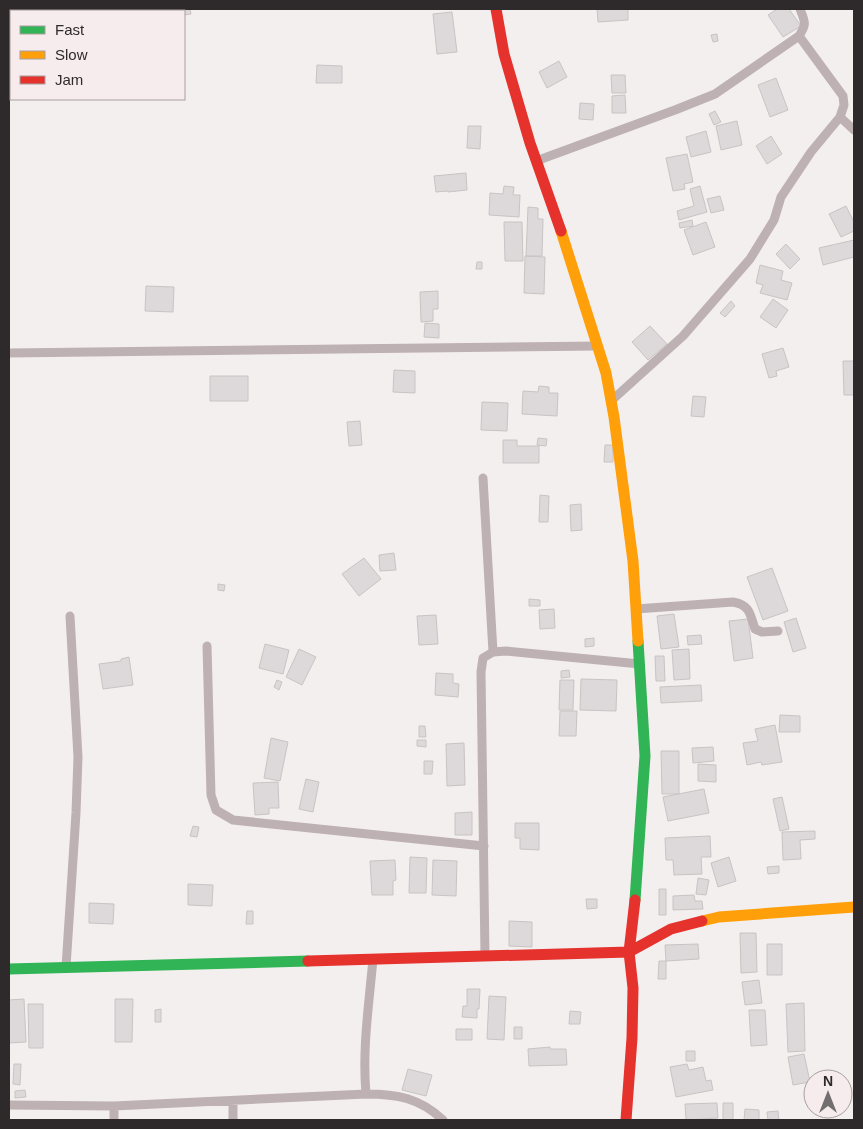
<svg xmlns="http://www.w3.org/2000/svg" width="863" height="1129" viewBox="0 0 863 1129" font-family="Arial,sans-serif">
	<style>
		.building { fill: #ddd8d9; stroke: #c8c4c4 }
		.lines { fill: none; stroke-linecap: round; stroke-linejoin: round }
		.street { stroke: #beb1b3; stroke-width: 9 }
		.fast { stroke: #30b455; stroke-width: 11 }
		.slow { stroke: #ff9f0a; stroke-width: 11 }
		.jam { stroke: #e5322d; stroke-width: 11 }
	</style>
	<rect width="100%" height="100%" fill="#f4efef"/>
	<!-- building -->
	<path class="building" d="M169,9H190L191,14L184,15V11H169Z
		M597,9H628V20L598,22Z
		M777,9H789L801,26L783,37L768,15Z
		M452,12L457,52L437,54L433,14Z
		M717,34L718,41L713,42L711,35Z
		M559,61L567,77L547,88L539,72Z
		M317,65L342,66V83H316Z
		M611,75H625L626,93H612Z
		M776,78L788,110L770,117L758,85Z
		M625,95L626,113H612V96Z
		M580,103L594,104L593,120L579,119Z
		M715,111L721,122L714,125L709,114Z
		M737,121L742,145L721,150L716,126Z
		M468,126H481L480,149L467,148Z
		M706,131L711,152L691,157L686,137Z
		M771,136L782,154L767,164L756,146Z
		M687,154L693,182L684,184L685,189L673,191L666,158Z
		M466,173L467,190L448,192V191L436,192L434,176Z
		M504,186L514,187L513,195H520L519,217L489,215L490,193L503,194Z
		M700,186L707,212L679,220L677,211L694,206L690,189Z
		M720,196L724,210L711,213L707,199Z
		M846,206L854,222V231L841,237L829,214Z
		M528,207L538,208V219H543L542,256H526Z
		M692,220L693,226L680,228L679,223Z
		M504,222H522L523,261H505Z
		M706,222L715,247L693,255L684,230Z
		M854,240V257L823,265L819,248Z
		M786,244L800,259L790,269L776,254Z
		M525,256L545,257L544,294L524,293Z
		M477,262H482V269H476Z
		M760,265L783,271L781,280L792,283L787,300L760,293L763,285L756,283Z
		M146,286L174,287L173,312L145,311Z
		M438,291V309H433V321L421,322L420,292Z
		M773,299L788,310L776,328L760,317Z
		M731,301L735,306L725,317L720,313Z
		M425,323L439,324V338L424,337Z
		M650,326L667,344L648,360L632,342Z
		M783,348L789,367L776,371L777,376L769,378L762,354Z
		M843,361H854V395H844Z
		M394,370L415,371V393L393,392Z
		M210,376H248V401H210Z
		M539,386L549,387V393H558L557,416L522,414L523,391L538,392Z
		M693,396L706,397L704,417L691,416Z
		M482,402L508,403L507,431L481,430Z
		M360,421L362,445L349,446L347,422Z
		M538,438L547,439L546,446L537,445Z
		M503,440H517V446H539V463H503Z
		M605,445H613V462H604Z
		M540,495L549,496L548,522H539Z
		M581,504L582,530L571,531L570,505Z
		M394,553L396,570L380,571L379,555Z
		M364,558L381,579L359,596L342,574Z
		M772,568L788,611L763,620L747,577Z
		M218,584L225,585L224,591L218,590Z
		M529,599L540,600V606H529Z
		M554,609L555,628L540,629L539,610Z
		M674,614L679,647L661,649L657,616Z
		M436,615L438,644L419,645L417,616Z
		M796,618L806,648L793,652L784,622Z
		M748,619L753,658L734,661L729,621Z
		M701,635L702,644L688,645L687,636Z
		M594,638V646L585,647V639Z
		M265,644L289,650L283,674L259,668Z
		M299,649L316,657L302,685L286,677Z
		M689,649L690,679L674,680L672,650Z
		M655,656H664L665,681H656Z
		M129,657L133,685L103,689L99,664L121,661V659Z
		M569,670L570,677L561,678V671Z
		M436,673L453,674V683L459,684L458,697L435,695Z
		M581,679L617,680L616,711L580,710Z
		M277,680L282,682L279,690L274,687Z
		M560,680H574L573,710H559Z
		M701,685L702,701L661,703L660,687Z
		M560,711H577L576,736H559Z
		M780,715L800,716V732H779Z
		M775,725L782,762L762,765L761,762L747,765L743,743L758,741L755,729Z
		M419,726H425L426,737H419Z
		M271,738L288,742L280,781L264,778Z
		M417,740H426V747L417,746Z
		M464,743L465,785L447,786L446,744Z
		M713,747L714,761L693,763L692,748Z
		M661,751H679V794H662Z
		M424,761H433L432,774H424Z
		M698,764L716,765V782L698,781Z
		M306,779L319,782L313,812L299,809Z
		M278,782L279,808H269V814L255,815L253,783Z
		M704,789L709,813L668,821L663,797Z
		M782,797L789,829L780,831L773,799Z
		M472,812V835H455V813Z
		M515,823H539V850L520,849V838H515Z
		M193,826L199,827L197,837L190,836Z
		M815,831V839L800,840L801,859L783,860L782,832Z
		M710,836L711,857H701L702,874L674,875L673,860H666L665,838Z
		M410,857L427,858L426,893H409Z
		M729,857L736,881L718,887L711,863Z
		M395,860L396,880L393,881V895H372L370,861Z
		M433,860L457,861L456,896L432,895Z
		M779,866V873L768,874L767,867Z
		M698,878L709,880L706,895L696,894Z
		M188,884L213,885L212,906L188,905Z
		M659,889H666V915H659Z
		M694,895L695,901H702L703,909L673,910V896Z
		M586,899H597V908L587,909Z
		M89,903L114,904L113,924L89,923Z
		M247,911H253V924H246Z
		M509,921L532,922V947L509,946Z
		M740,933H756L757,972L741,973Z
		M698,944L699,959L666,961L665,945Z
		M767,944H782V975H767Z
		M659,961H666V979H658Z
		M759,980L762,1003L745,1005L742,982Z
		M467,989H480L479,1009H477V1018L462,1017L463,1006H467Z
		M489,996L506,997L504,1040L487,1039Z
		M24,999L26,1042L9,1043V1000Z
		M115,999H133L132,1042H115Z
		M804,1003L805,1051L788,1052L786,1004Z
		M28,1004H43V1048H29Z
		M161,1009V1022H155V1010Z
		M749,1010H765L767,1045L751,1046Z
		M570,1011L581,1012L580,1024H569Z
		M514,1027H522V1039H514Z
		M456,1029H472V1040H456Z
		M550,1047V1049H566L567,1065L529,1066L528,1049Z
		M686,1051H695V1061H686Z
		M804,1054L810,1082L793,1085L788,1057Z
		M14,1064H21L20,1085L13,1084Z
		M687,1064L689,1070L703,1067L706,1081L711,1080L713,1090L676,1097L670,1067Z
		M408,1069L432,1075L426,1096L402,1090Z
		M25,1090L26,1097L15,1098V1091Z
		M717,1103L718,1118L686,1120L685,1104Z
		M723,1103H733V1120H723Z
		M745,1109L759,1110V1120H744Z
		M778,1111L779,1120H768L767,1112Z"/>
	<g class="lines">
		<!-- street -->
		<path class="street" d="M840,117L854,130
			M536,161L675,110L715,94L799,36C807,24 805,22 800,9
			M9,353L598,346
			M611,401L683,336L750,259L774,220L781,197L811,152L840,117L844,105L843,96L799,36
			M483,478L493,652
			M636,609L733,602C750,605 750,614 755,629L762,632L778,631
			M207,646L211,795L216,810L233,820L484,846
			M485,956L481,672L483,658L493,652L506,651L640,664
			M66,967L76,813L78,757L70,616
			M366,1094C397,1094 420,1098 443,1120
			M233,1101V1120
			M9,1105L114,1106L366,1094C362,1049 369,1004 373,959
			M114,1120V1106"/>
		<!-- fast -->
		<path class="fast" d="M635,900L645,756L638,641
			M9,969L308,961"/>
		<!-- slow -->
		<path class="slow" d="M561,231L606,373L614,417L633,561L638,641
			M702,921L719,917L854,907"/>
		<!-- jam -->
		<path class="jam" d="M496,9L504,54L530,143L561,231
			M308,961L629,952L671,929L702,921
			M626,1120L632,1038L633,988L629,952L635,900"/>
	</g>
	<!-- border -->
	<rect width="863" height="1129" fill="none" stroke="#2e2a2b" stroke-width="20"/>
	<!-- legend -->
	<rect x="10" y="10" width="175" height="90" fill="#f7eced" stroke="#a79e9f"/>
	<rect x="20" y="26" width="25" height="8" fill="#30b455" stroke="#a79e9f"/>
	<text x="55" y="35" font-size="15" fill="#2e2a2b">Fast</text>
	<rect x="20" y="51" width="25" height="8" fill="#ff9f0a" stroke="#a79e9f"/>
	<text x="55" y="60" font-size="15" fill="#2e2a2b">Slow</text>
	<rect x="20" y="76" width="25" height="8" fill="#e5322d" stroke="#a79e9f"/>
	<text x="55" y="85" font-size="15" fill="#2e2a2b">Jam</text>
	<!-- north arrow -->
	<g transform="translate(828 1094)"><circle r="24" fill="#f7eced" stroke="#a79e9f"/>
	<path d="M0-4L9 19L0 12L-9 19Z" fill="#736f70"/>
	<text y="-8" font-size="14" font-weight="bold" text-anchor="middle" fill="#2e2a2b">N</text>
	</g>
</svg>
